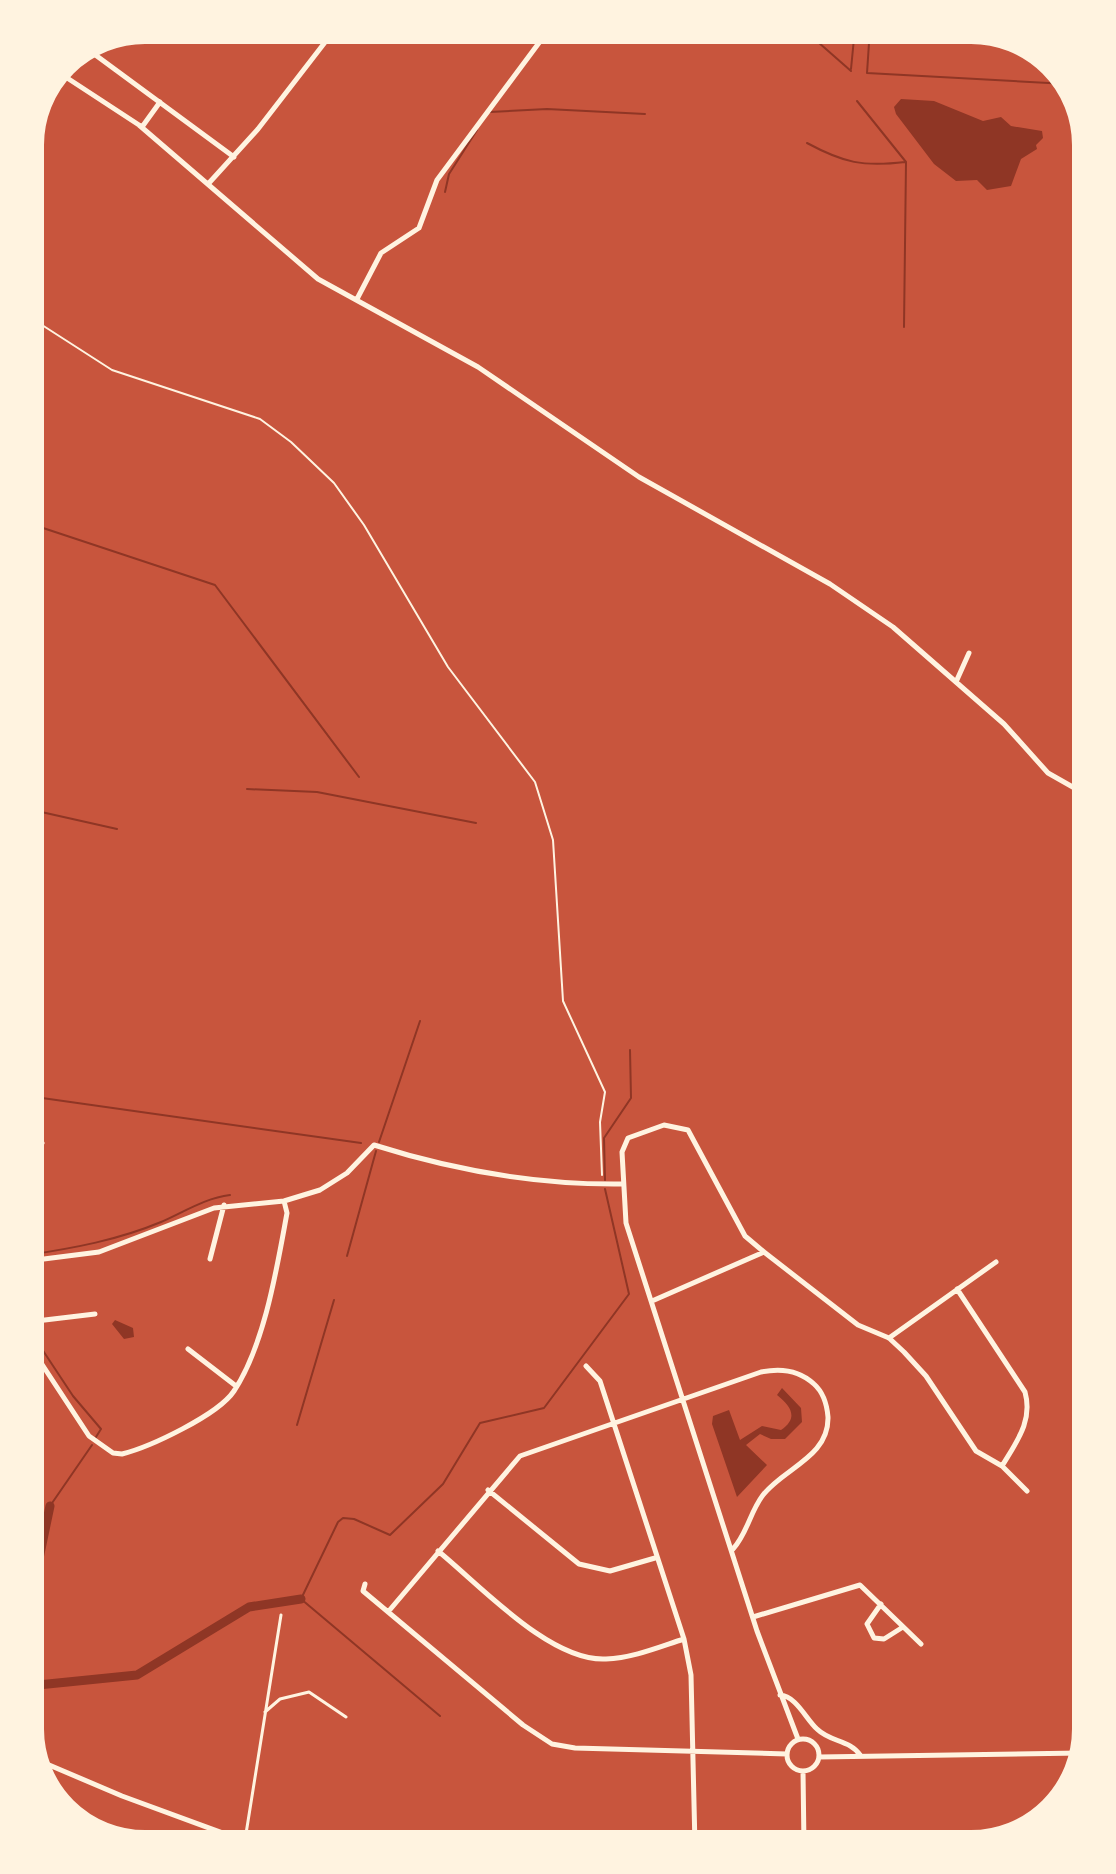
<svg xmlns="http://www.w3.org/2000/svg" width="1116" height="1874" viewBox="0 0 1116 1874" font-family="Arial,sans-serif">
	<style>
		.water { fill: #8f3625 }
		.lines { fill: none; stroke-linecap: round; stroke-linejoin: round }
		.stream { stroke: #8f3625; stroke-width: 2 }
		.canal { stroke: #8f3625; stroke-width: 9 }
		.path { stroke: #fff3e0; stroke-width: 2 }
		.service { stroke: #fff3e0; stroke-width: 3 }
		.minor { stroke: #fff3e0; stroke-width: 5 }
		.rim { fill: none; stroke: #fff3e0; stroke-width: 4 }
	</style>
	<rect width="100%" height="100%" fill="#c8553d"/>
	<!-- water -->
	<path class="water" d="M901,99L934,101L983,121L1001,117L1011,126L1042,131L1043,138L1036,145L1037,149L1021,159L1011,186L987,190L977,180L956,181L934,164L896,114L894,107Z
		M115,1320L133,1328L134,1337L124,1339L112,1324Z
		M782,1388L801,1408L802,1422L785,1439H771L760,1434L746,1445L767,1465L737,1497L712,1424L713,1416L729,1410L740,1440L762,1426L781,1430C799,1418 791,1406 777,1395Z"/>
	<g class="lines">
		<!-- stream -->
		<path class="stream" d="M802,28L851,71
			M870,28L867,73L1067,84
			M851,69L855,28
			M857,101L906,162L904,327
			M490,112L547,109L645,114
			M807,143C844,163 863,167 905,162
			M445,192L449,174L477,130
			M28,523L215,585L359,777
			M247,789L317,792L476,823
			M28,809L117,829
			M28,1096L361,1143
			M379,1142L420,1021
			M605,1180L604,1138L631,1098L630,1050
			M28,1255C74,1248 118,1240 161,1222C184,1212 205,1198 230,1195
			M347,1256L376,1151
			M28,1328L73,1396L101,1429L96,1437
			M297,1425L334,1300
			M50,1506L92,1445
			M440,1716L301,1599L338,1522L343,1518L354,1519L390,1535L443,1484L480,1423L544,1408L629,1294L605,1189"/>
		<!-- canal -->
		<path class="canal" d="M28,1611L50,1506
			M28,1686L137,1675L249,1607L301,1599"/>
		<!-- path -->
		<path class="path" d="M28,316L112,370L260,419L291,442L334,483L364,525L448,667L535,782L553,840L563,1001L605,1092L600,1122L602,1175"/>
		<!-- service -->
		<path class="service" d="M265,1712L280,1699L309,1692L346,1717
			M245,1840L281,1615"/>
		<!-- minor -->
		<path class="minor" d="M90,51L234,157
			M58,72L139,125L318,279L478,367L639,477L830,584L893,627L1004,724L1048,773L1078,790H1088
			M60,73L82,54
			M142,127L160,102
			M209,183L258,129L336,28
			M357,299L381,253L419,228L437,180L550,28
			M956,682L969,653
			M28,1156L42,1143
			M764,1252L745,1236L688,1130L664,1125L628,1138L622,1152L626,1223L757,1631L798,1739
			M210,1259L224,1205
			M28,1261L99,1252L214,1208L284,1201L320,1190L347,1173L374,1145C456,1171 536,1185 622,1184
			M957,1289L1025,1392C1033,1421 1017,1441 1002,1466
			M652,1301L764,1252L858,1325L889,1338L904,1352L926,1376L976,1451L1002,1466L1027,1491
			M28,1322L95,1314
			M889,1338L996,1262
			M28,1343L89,1436L113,1453L122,1454C150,1447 218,1415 234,1391C265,1344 277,1267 287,1213L284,1201
			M188,1349L236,1386
			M586,1366L600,1381L684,1639L691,1675L695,1846
			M488,1490L579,1564L610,1571L655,1558
			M438,1551C480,1585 550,1662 606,1659C633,1658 659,1647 684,1639
			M365,1584L363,1591L523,1725L552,1744L575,1748L787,1754
			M881,1604L867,1624L874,1638L884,1639L903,1627
			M388,1612L520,1456L761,1372C780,1368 799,1370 814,1384C823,1392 827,1405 828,1417C829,1457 784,1468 763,1495C750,1512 747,1534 733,1549
			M753,1617L860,1585L921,1644
			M780,1695C796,1696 806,1719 817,1729C830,1742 850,1740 860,1755
			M787 1755a16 16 0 1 1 32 0a16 16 0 1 1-32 0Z
			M819,1757L1081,1753
			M35,1759L122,1796L258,1846
			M803,1771L804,1846"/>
	</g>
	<!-- crop -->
	<path d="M0 0H1116V1874H0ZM145 42H971A103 103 0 0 1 1074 145V1729A103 103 0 0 1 971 1832H145A103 103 0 0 1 42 1729V145A103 103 0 0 1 145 42Z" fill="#fff3e0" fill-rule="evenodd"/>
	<path class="rim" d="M145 42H971A103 103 0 0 1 1074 145V1729A103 103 0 0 1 971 1832H145A103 103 0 0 1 42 1729V145A103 103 0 0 1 145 42Z"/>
</svg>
